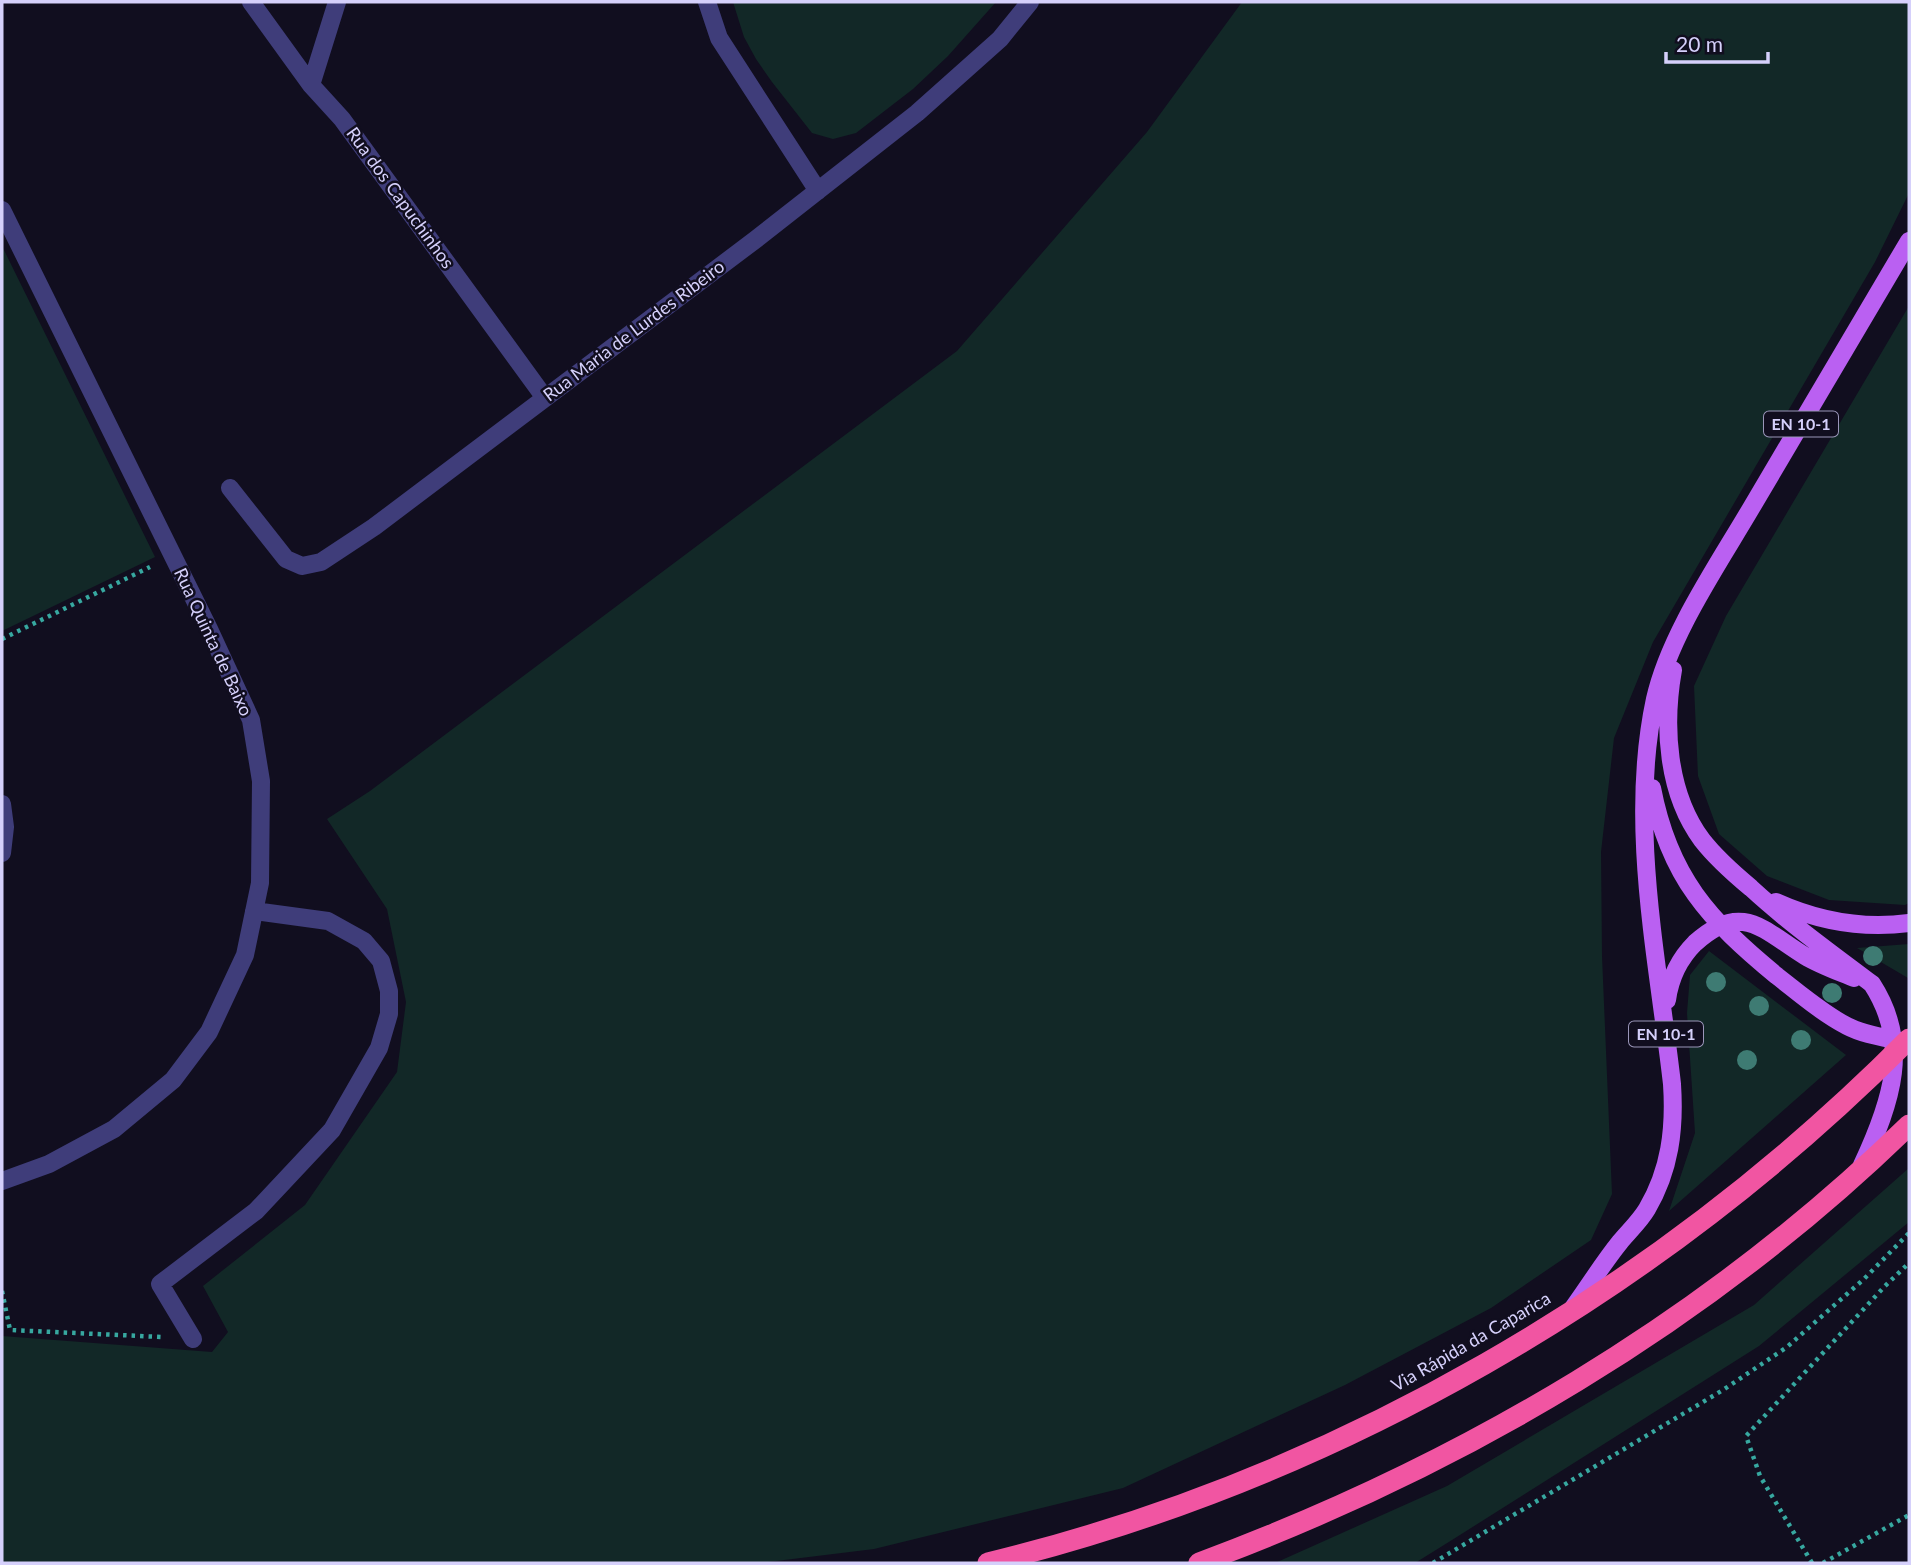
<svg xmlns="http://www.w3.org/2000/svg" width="1911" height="1565" viewBox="0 0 1911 1565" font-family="Lato,sans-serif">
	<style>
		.green { fill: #122827 }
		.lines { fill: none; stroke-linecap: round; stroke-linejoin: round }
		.path { stroke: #37a8a0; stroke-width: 4.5; stroke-dasharray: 3.5 5; stroke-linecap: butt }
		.minor { stroke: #3f3d7a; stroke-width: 18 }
		.major { stroke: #ba60f2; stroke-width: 18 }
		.highway { stroke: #f155a2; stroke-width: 21 }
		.tree { fill: #3e7b73 }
		.labels { text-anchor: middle; stroke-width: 5; stroke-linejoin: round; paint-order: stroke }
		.shield { fill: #110e1f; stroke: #9a96b9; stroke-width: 2 }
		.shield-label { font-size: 16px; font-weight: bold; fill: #d5d0fb }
		.street-label { font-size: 18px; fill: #d5d0fb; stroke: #110e1f }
	</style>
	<rect width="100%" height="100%" fill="#110e1f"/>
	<!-- green -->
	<path class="green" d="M733,2H996L948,56L913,89L856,133L833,139L812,133L772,82L756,59L744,37Z
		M1242,2H1909V193L1875,262L1653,642L1614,738L1601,852L1602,956L1612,1194L1591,1240L1491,1308L1345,1385L1123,1488L874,1549L760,1563H2V1336L212,1352L228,1332L203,1286L305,1205L397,1072L406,1002L387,909L327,819L370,791L957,351L1147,132Z
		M2,246L155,557L2,631Z
		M1909,306V903L1905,905L1829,900L1767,876L1719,834L1698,776L1694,686L1726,616Z
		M1909,944L1908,978L1857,948Z
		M1709,951L1846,1055L1669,1211L1695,1133L1687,1013L1690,975Z
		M1909,1168V1222L1759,1346L1452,1540L1415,1563H1275L1447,1486L1754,1305Z"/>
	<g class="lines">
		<!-- path -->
		<path class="path" d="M2,639L150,567
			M2,1291L10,1330L162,1337
			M1433,1563L1723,1390L1787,1347L1864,1279L1909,1233
			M1812,1563L1760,1476L1746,1436L1885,1286L1909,1263
			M1823,1563L1909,1515"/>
		<!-- minor -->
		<path class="minor" d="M251,2L311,85L342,119L545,398
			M707,2L719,38L818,191
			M311,85L337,2
			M2,210L209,629L251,720L261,781L260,883L245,955L209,1032L173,1080L114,1129L49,1164L2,1181
			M230,488L286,559L302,566L321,562L374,527L755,240L917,113L1000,39L1030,2
			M2,804L5,827L2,853
			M193,1339L160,1284L256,1211L332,1130L379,1048L389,1014V991L381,961L364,941L328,921L254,911"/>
		<!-- major -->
		<path class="major" d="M1673,670C1663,726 1667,793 1702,840C1716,858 1733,873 1751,888C1789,923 1831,953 1872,984C1911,1044 1892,1101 1862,1165
			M1652,788C1669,877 1709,920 1777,976C1799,993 1822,1013 1847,1026C1866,1036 1889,1038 1909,1043
			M1776,902C1818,921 1864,929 1909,923
			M1667,1000C1670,978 1679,959 1695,943C1742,900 1764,931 1805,956C1820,965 1837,971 1854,978
			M1573,1308C1589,1286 1603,1263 1620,1242C1629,1231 1640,1221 1647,1209C1670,1170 1675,1129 1672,1084C1658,960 1628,824 1655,699C1669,636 1717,566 1750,510C1803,420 1856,330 1909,241"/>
		<!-- highway -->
		<path class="highway" d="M988,1563C1334,1479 1658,1292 1909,1039
			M1199,1563C1461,1466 1708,1321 1909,1125"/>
	</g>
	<!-- trees -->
	<g class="tree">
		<circle cx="1873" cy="956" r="10"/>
		<circle cx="1716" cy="982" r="10"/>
		<circle cx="1832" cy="993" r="10"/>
		<circle cx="1759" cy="1006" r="10"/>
		<circle cx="1801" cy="1040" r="10"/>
		<circle cx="1747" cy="1060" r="10"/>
	</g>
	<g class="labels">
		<!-- shield labels -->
		<g class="shield">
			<rect x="1764" y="411.5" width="74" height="25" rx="5"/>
			<rect x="1629" y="1021.5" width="74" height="25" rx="5"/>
		</g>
		<g class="shield-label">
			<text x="1801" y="430">EN 10-1</text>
			<text x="1666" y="1040">EN 10-1</text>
		</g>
		<!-- street labels -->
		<g class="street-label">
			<text transform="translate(400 198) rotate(54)" y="6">Rua dos Capuchinhos</text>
			<text transform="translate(634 331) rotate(-37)" y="6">Rua Maria de Lurdes Ribeiro</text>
			<text transform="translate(213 642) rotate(65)" y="6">Rua Quinta de Baixo</text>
			<text transform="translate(1471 1342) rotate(-30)" y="6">Via Rápida da Caparica</text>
		</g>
	</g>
	<!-- border -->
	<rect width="1911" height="1565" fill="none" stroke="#d5d0fb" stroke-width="7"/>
	<!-- scale -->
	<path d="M1666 52v10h102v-10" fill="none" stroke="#d5d0fb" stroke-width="3.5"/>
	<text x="1676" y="52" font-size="21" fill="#d5d0fb" stroke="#110e1f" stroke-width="5" paint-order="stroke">20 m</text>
</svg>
